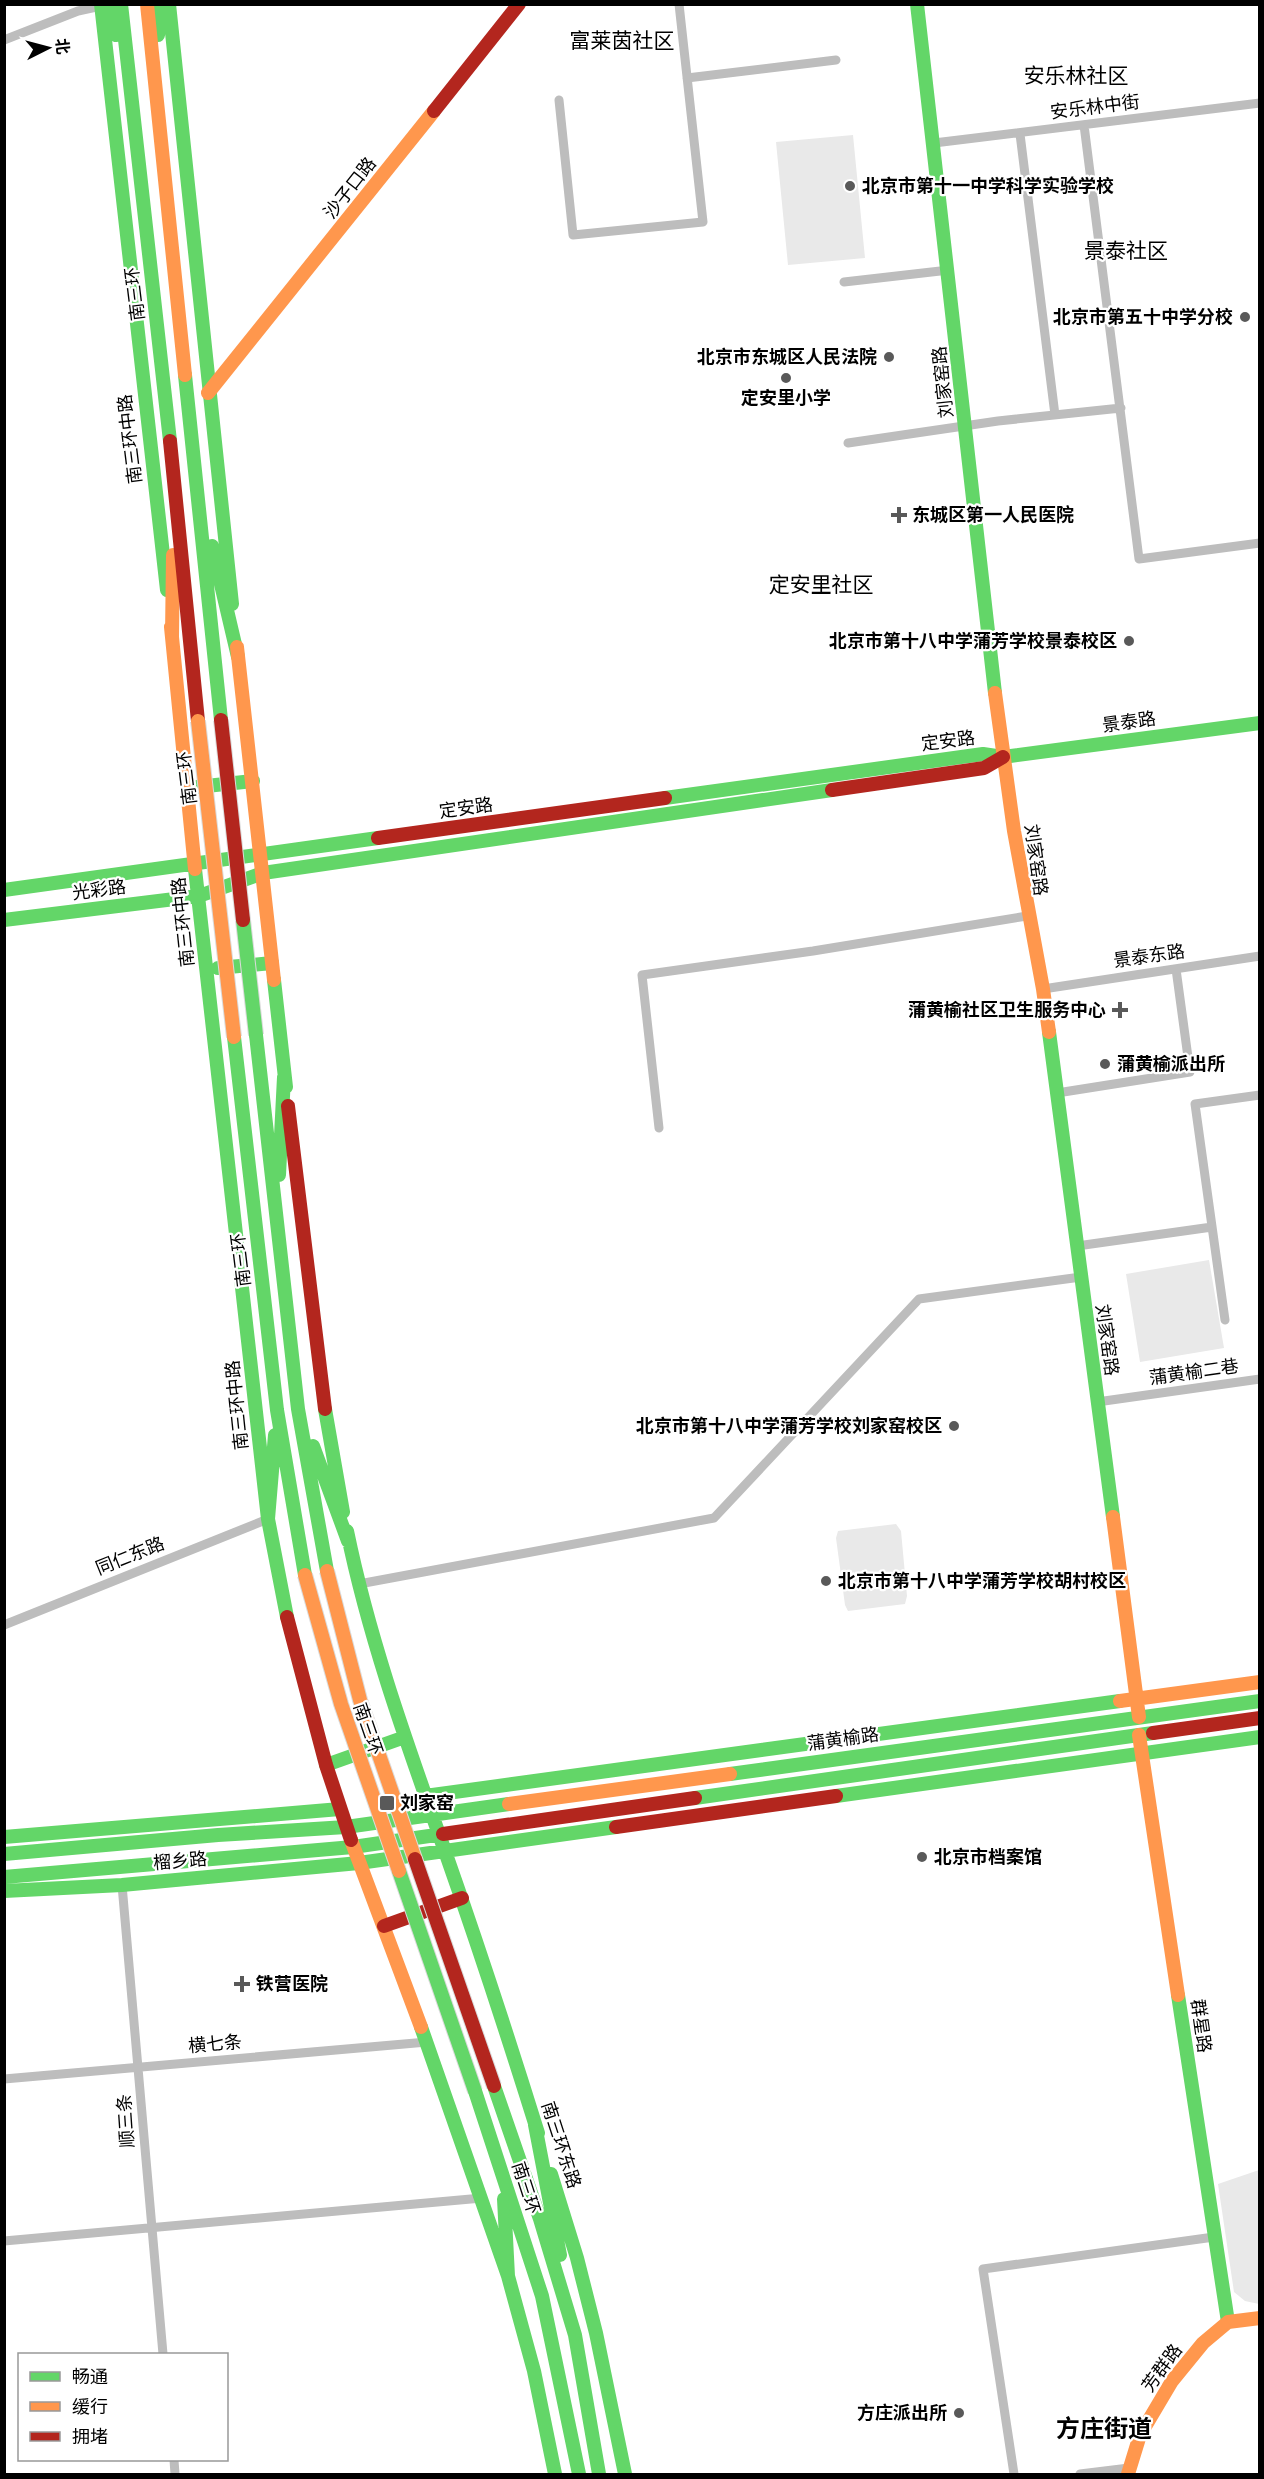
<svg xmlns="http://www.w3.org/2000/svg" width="1264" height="2479" viewBox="0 0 1264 2479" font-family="'Asap Condensed','Noto Sans SC',sans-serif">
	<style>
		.green { fill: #e9e9e9 }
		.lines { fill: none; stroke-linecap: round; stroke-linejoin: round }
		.street { stroke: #bdbdbd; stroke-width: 9 }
		.fast { stroke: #63d668; stroke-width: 14 }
		.slow { stroke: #ff974d; stroke-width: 14 }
		.jam { stroke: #b3261e; stroke-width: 14 }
		.fast-bridge-casing { stroke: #dbdbdb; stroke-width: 16; stroke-linecap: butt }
		.slow-bridge-casing { stroke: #dbdbdb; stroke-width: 16; stroke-linecap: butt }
		.jam-bridge-casing { stroke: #dbdbdb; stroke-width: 16; stroke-linecap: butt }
		.fast-bridge { stroke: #63d668; stroke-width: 14 }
		.slow-bridge { stroke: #ff974d; stroke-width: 14 }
		.jam-bridge { stroke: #b3261e; stroke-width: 14 }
		.poi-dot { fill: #595959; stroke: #fff; stroke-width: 2 }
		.labels { text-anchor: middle; stroke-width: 4.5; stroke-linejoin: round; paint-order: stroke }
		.street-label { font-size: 18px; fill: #000; stroke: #fff }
		.poi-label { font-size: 18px; font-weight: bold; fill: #000; stroke: #fff; text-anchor: start }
		.quarter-label { font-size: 21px; fill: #000; stroke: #fff }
		.district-label { font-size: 24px; font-weight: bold; fill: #000; stroke: #fff }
	</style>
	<rect width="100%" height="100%" fill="#fff"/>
	<!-- green -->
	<path class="green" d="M853,135L865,258L788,265L776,142Z
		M1209,1260L1224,1348L1140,1362L1126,1274Z
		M896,1524L901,1531L907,1596L905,1604L848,1611L845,1605L836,1538L838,1531Z
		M1259,2170H1260L1259,2304L1245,2301L1234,2292L1218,2184Z"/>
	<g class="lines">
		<!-- street -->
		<path class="street" d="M4,40L78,11L101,6
			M687,78L836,60
			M559,100L573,235L703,222L679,4
			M1084,125L1139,559L1260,543
			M1020,134L1055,415
			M934,143L1260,103
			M844,282L949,270
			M848,443L998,421L1121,408
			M1043,989L1260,956
			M1057,1093L1190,1072L1176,969
			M659,1128L642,975L813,951L1027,916
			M1077,1246L1212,1227
			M1225,1320L1195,1104L1260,1095
			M1097,1402L1260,1379
			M359,1584L714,1518L919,1299L1081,1277
			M4,1625L268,1519
			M122,1885L163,2354
			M4,2079L427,2042
			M4,2241L482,2198
			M174,2460L175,2474
			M1014,2474L983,2269L1214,2237
			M1080,2474L1129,2468"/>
		<!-- fast -->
		<path class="fast" d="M101,4L167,590
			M107,4L116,35
			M121,4L170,441
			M169,4L232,604
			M917,4L995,693
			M158,35L161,4
			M185,375L221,720
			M212,546L238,657
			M197,787L253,781
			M665,798L983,754L1003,757L1260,723
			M195,869L268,1519L287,1617
			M4,890L378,838
			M4,920L199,896L263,873L832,790
			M218,968L272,963
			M274,980L286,1087
			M1049,1032L1113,1517
			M256,1035L298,1409L327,1571
			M234,1037L277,1410L305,1575
			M279,1175L284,1077
			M325,1409L343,1512
			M313,1446L348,1541
			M268,1519L275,1435
			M347,1531C370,1643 409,1749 447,1857C479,1948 509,2040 538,2133
			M326,1765L405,1737
			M730,1774L1260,1701
			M425,1796L1120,1701
			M836,1796L1260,1737
			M695,1798L1153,1733
			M4,1837L340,1809
			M4,1854L218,1835L346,1827L509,1804
			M4,1877L353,1847L443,1834
			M4,1891L122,1885L359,1863L616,1827
			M1178,1995L1228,2322
			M421,2027L508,2276L534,2371L555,2474
			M494,2086L540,2219L575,2335L599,2474
			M475,2091L542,2296L579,2474
			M535,2125L560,2255
			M551,2174L577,2258L596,2333L625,2474
			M504,2199L508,2276"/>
		<!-- slow -->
		<path class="slow" d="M147,4L185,375
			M208,393L434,111
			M171,627L195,869
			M172,636L173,555
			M237,647L274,980
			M995,693L1014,831L1043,989L1049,1032
			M1113,1517L1139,1717
			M1120,1701L1260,1682
			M1139,1735L1178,1995
			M509,1804L730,1774
			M351,1840L421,2027
			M1128,2474L1140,2435L1172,2381L1203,2343L1228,2322L1260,2318"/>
		<!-- jam -->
		<path class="jam" d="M434,111L519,4
			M170,441L198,721
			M832,790L984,768L1003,757
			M378,838L665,798
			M288,1106L325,1409
			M287,1617L326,1765L351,1840
			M1153,1733L1260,1718
			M616,1827L836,1796
			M443,1834L695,1798
			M384,1926L462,1898"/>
		<!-- fast-bridge casing -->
		<g class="fast-bridge-casing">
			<path id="fast-bridge" d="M243,920L256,1035
				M399,1871L475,2091"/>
		</g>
		<!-- slow-bridge casing -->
		<g class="slow-bridge-casing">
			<path id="slow-bridge" d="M198,721L234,1037
				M327,1571L360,1700L415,1859
				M305,1575L341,1704L399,1871"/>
		</g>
		<!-- jam-bridge casing -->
		<g class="jam-bridge-casing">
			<path id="jam-bridge" d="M221,720L243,920
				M415,1859L494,2086"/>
		</g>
		<!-- fast-bridge -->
		<use href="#fast-bridge" class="fast-bridge"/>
		<!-- slow-bridge -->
		<use href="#slow-bridge" class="slow-bridge"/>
		<!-- jam-bridge -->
		<use href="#jam-bridge" class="jam-bridge"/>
	</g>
	<!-- markers -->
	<g class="poi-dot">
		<circle cx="850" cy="186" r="6"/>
		<circle cx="1245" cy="317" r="6"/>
		<circle cx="889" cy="357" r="6"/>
		<circle cx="786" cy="378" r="6"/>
		<path d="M896 506h6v6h6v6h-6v6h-6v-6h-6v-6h6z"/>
		<circle cx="1129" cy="641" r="6"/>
		<path d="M1117 1001h6v6h6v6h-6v6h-6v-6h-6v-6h6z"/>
		<circle cx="1105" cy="1064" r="6"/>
		<circle cx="954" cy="1426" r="6"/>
		<circle cx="826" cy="1581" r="6"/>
		<rect x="379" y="1795" width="16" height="16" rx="3"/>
		<circle cx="922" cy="1857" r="6"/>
		<path d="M239 1975h6v6h6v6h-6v6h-6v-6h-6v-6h6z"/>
		<circle cx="959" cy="2413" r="6"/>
	</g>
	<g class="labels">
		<!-- street labels -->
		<g class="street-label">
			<text transform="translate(1095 107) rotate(-7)" y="6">安乐林中街</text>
			<text transform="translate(350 188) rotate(-52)" y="6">沙子口路</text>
			<text transform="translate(135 294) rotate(-97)" y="6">南三环</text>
			<text transform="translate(943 382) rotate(-96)" y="6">刘家窑路</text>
			<text transform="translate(130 439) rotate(-97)" y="6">南三环中路</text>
			<text transform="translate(1129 722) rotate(-8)" y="6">景泰路</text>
			<text transform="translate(948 741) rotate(-7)" y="6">定安路</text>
			<text transform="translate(187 778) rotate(-97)" y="6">南三环</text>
			<text transform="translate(466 808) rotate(-8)" y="6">定安路</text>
			<text transform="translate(1036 860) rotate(82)" y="6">刘家窑路</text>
			<text transform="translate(99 890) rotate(-7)" y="6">光彩路</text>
			<text transform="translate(183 922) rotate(-96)" y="6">南三环中路</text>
			<text transform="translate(1149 956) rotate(-8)" y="6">景泰东路</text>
			<text transform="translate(241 1260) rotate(-97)" y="6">南三环</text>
			<text transform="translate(1107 1340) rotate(82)" y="6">刘家窑路</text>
			<text transform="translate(1194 1372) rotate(-8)" y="6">蒲黄榆二巷</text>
			<text transform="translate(237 1405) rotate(-96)" y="6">南三环中路</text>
			<text transform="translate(130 1556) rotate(-22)" y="6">同仁东路</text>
			<text transform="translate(368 1729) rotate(71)" y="6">南三环</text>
			<text transform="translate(843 1739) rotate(-8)" y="6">蒲黄榆路</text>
			<text transform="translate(180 1861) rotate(-5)" y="6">榴乡路</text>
			<text transform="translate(1201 2026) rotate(82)" y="6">群星路</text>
			<text transform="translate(215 2044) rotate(-5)" y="6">横七条</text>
			<text transform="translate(126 2121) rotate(-94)" y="6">顺三条</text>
			<text transform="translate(561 2145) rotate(72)" y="6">南三环东路</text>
			<text transform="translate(526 2188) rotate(72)" y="6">南三环</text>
			<text transform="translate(1162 2368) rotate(-54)" y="6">芳群路</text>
		</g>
		<!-- poi labels -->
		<g class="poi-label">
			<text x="862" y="192">北京市第十一中学科学实验学校</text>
			<text x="1233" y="323" text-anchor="end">北京市第五十中学分校</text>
			<text x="877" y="363" text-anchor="end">北京市东城区人民法院</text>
			<text x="786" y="404" text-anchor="middle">定安里小学</text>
			<text x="912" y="521">东城区第一人民医院</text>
			<text x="1117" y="647" text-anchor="end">北京市第十八中学蒲芳学校景泰校区</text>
			<text x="1106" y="1016" text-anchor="end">蒲黄榆社区卫生服务中心</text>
			<text x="1117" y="1070">蒲黄榆派出所</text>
			<text x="942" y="1432" text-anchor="end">北京市第十八中学蒲芳学校刘家窑校区</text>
			<text x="838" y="1587">北京市第十八中学蒲芳学校胡村校区</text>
			<text x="400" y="1809">刘家窑</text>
			<text x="934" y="1863">北京市档案馆</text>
			<text x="256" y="1990">铁营医院</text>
			<text x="947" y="2419" text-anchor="end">方庄派出所</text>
		</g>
		<!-- quarter labels -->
		<g class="quarter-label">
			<text x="622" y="48">富莱茵社区</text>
			<text x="1076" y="83">安乐林社区</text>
			<text x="1126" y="258">景泰社区</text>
			<text x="821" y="592">定安里社区</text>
		</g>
		<!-- district labels -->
		<g class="district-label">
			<text x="1104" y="2437">方庄街道</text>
		</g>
	</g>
	<!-- border -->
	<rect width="1264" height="2479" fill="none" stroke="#000000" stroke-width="12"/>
	<!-- legend -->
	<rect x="18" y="2353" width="210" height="108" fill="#ffffff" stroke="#999999" stroke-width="1.5"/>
	<rect x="30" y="2372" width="30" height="9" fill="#63d668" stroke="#999999" stroke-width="1.5"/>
	<text x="72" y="2383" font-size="18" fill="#000000">畅通</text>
	<rect x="30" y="2402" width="30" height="9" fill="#ff974d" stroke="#999999" stroke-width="1.5"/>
	<text x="72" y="2413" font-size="18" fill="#000000">缓行</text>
	<rect x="30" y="2432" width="30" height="9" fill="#b3261e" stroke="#999999" stroke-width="1.5"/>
	<text x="72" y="2443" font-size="18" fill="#000000">拥堵</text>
	<!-- north arrow -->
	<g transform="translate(48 48) rotate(84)" stroke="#ffffff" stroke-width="4.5" paint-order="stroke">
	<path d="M0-4.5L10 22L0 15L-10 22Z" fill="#000000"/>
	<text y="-9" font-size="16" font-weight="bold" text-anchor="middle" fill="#000000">北</text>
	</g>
</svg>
